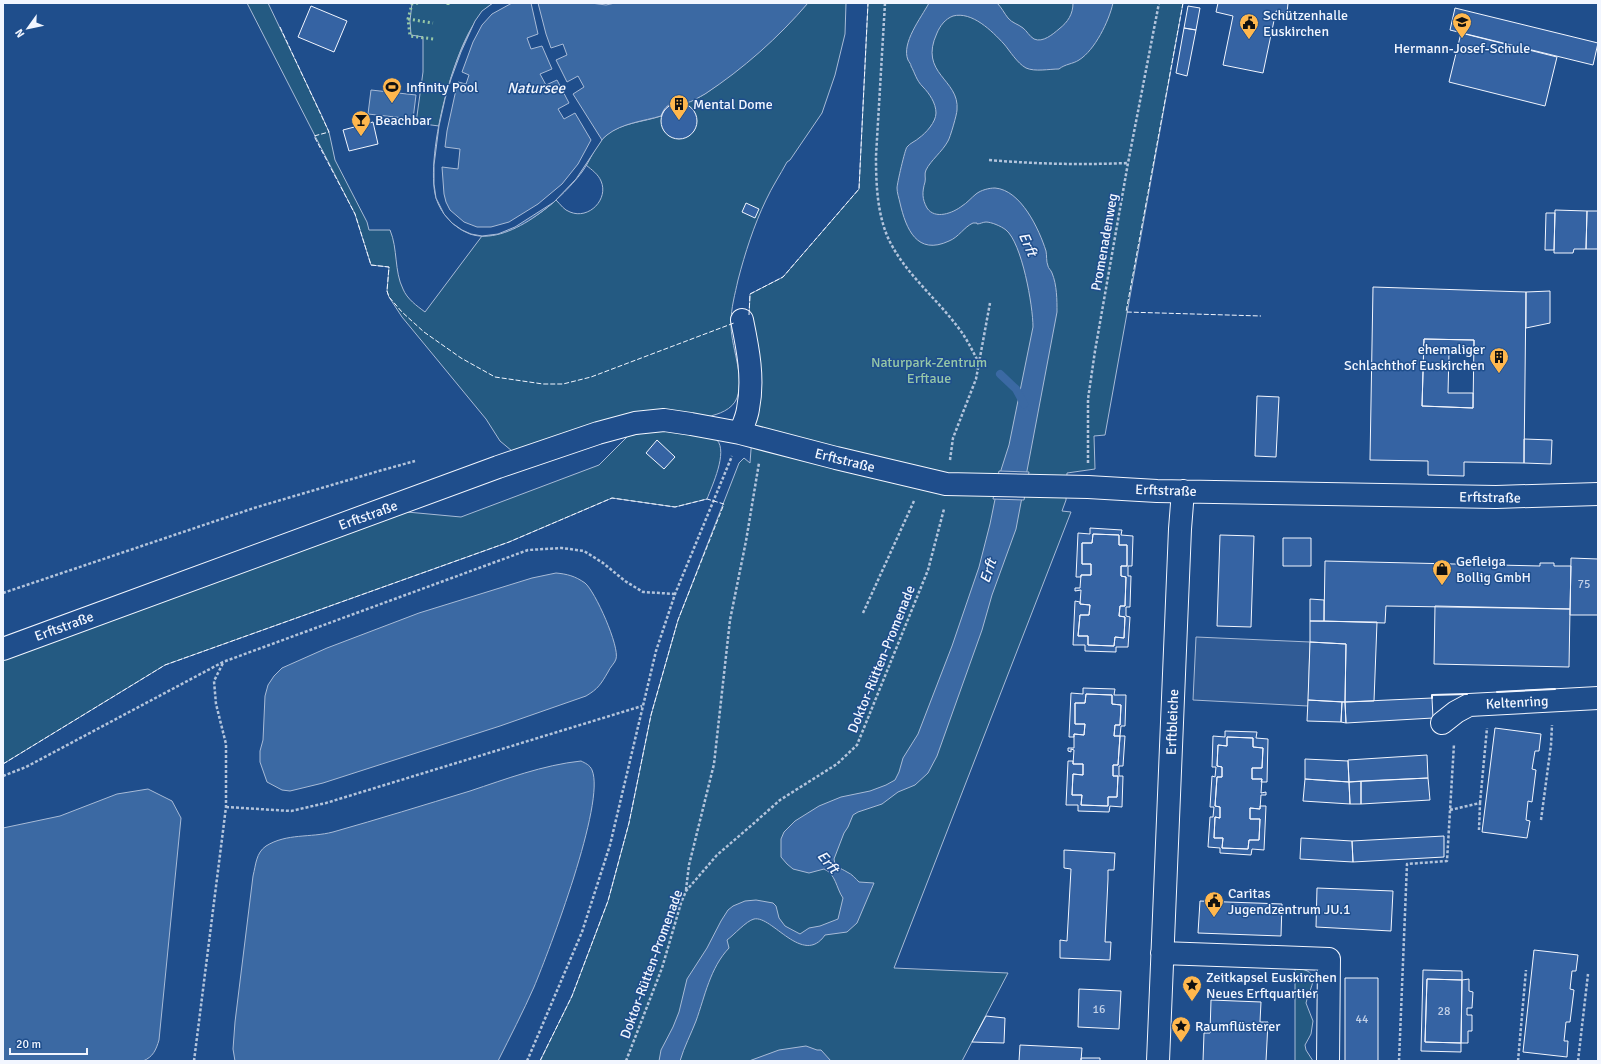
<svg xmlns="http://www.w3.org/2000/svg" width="1601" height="1064" viewBox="0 0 1601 1064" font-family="Signika,sans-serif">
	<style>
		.green { fill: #245a82; stroke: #a8bbd7 }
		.parking { fill: #305b95; stroke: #a8bbd7 }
		.water { fill: #3b69a3; stroke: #a8bbd7 }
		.pier { fill: #1f4e8c; stroke: #a8bbd7 }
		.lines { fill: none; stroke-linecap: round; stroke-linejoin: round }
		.stream { stroke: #3b69a3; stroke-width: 8 }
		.building { fill: #3563a3; stroke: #f2f6ff; fill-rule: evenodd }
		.minor-casing { stroke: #f2f6ff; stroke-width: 24 }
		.path { stroke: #b3c4dc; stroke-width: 2.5; stroke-dasharray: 3 2; stroke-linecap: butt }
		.minor { stroke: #1f4e8c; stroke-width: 22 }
		.hedge { stroke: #97c8a6; stroke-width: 3; stroke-dasharray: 2 3; stroke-linecap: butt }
		.fence { stroke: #f2f6ff; stroke-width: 1; stroke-dasharray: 5 2; stroke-linecap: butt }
		.wall { stroke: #f2f6ff; stroke-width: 2 }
		.labels { text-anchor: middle; stroke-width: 3; stroke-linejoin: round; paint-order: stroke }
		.number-label { font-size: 12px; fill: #c3d1e8 }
		.poi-label { font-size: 14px; fill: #f2f6ff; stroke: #1f4e8c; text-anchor: start }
		.street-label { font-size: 14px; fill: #f2f6ff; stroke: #1f4e8c }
		.park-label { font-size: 14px; fill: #97c8a6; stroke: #1f4e8c }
		.water-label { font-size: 15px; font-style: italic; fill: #f2f6ff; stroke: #1f4e8c }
	</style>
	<rect width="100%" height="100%" fill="#1f4e8c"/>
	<!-- green -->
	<path class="green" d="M247,3H268L321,114L329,132L335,160L367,222L369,230H390C398,249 394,271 403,289C407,299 417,306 425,312L482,236C508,234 538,217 556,200C561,205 564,210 570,212C589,220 609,199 601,181C598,174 592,170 586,165C592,155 597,144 605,136C619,123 644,122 661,116C668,100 680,106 693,100C703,96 712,89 720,83L808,3H846L845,34L835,75L822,113L790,160L787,162C780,175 772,187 766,200C754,225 745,253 738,280C735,294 731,308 731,322C730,346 745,374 737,398C732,410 719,414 707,417L512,451L500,441L486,419L402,317L389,297L387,291L389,267L371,265L355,214Z
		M412,3H493C463,22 446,92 439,126L416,123L423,72V37L411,35L410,21Z
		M868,3H1183L1105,435L1094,436L1095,469L1067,473L1066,500L1062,511L1071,512L894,968L1008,973L962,1061H540L572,996L608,901L629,823L651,715L678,620L739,463L744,458L750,463L756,382L749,317L750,294L783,277L859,189Z
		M657,430C669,431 710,433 717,440C728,452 712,486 707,499L675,507L612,498L509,542L165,665L3,764V660L407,512L461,517L599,465L628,436Z
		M1295,968C1324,971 1310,986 1306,1003L1313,1021L1311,1034L1305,1045L1306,1050L1313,1061H1295Z"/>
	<!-- parking -->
	<path class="parking" d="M1196,637L1310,642L1308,706L1193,700Z"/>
	<!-- water -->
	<path class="water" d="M493,3H591L606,5L615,3H808C779,37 743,69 705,94C699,97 692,102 686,103C674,105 667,100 661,116C644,121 622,123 607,135C595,144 591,160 582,172C561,200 508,247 470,234C454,228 441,214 436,198C424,156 456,27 493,3Z
		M929,3H997C1002,8 1004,13 1008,18C1012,23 1018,24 1023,28C1027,31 1029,36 1034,39C1043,43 1053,34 1059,29C1068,22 1073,14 1073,3H1113C1109,21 1095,50 1079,60C1073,64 1065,64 1059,69C1049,69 1035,72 1026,68C1017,63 1010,51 1004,44C992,31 972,11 953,16C945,19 940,26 937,33C918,74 960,79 957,110C957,114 950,138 948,141C942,152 931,160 926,170C924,174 926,178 925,182C922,192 922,199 927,208C935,220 953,213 962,206C967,203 971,198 976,194C981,190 989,188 995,188C1021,190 1039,229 1046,251C1047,256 1046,261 1048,266C1048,268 1051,270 1052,273C1057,285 1057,300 1057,312L1016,529L992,595L982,630L937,756L928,773L915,785L898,792L882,804L858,812L853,815L848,827L844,833L834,859C835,868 841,868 847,872C852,874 856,879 859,882L874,883L857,923L847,932L825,935C803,967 772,915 754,919C746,921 734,935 727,940L729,948C710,968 705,996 696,1021C691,1034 684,1047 680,1061H659L661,1050L673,1027L679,1012L687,979L707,948L721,921L728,910L733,906L745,901L756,900L773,903L776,906L779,918L785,926L800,934L809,928L820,926L838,919L843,898C836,888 836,874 824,869L809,873L793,869L787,864L781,857V839L784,832L795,821L819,806L841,797L870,791L886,785L895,780L899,772L903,758L918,734L952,646L979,567L990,524L1001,470L1009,445L1033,327C1033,306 1022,243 1006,230C1001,226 991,222 986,222C983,222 980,224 977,224V223H973C964,227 959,237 949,241C917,256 906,229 900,203C899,198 897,193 897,188C897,184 905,149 907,147C910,143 916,141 919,138C926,133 936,122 936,113C936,103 929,93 923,87C916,80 915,73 911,66C911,64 909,62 908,60C901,43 921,18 929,3Z
		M371,90L416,95L413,119L368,114Z
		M556,573C567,574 575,576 585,583C595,591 620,647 616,659C615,663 610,667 608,672C601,684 598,689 586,696L500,726L323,783L290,791L282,790L267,782L260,762V751L263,740L265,696L268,685L274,676L282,668L327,648L419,613L532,578Z
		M581,761C585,763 590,765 592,770C606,802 549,951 534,987C523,1012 510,1037 498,1061H235L233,1049L235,1022L253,876C256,864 256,853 266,846C287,833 310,838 333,832C379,819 424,805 470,791C506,779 543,765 581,761Z
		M148,789L172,801L181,818L159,1040C156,1050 153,1057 143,1061H3V828L60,816L117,794Z
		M806,1046L817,1050H821L831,1061H749L779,1050Z"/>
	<!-- pier -->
	<path class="pier" d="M493,3H512L492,14L482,25L473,42L462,72L469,75L466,84L458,82L457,85L447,131L445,147L460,149L458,169L442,167L444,194L446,202L450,210L464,222L477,227H491L509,222L538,204L562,184L578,164L591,140L575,113L564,119L558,109L569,103L557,80L546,85L540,74L552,69L542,46L531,49L527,38L538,34L531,3H538L546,34L551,48L563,44L567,55L556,60L567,82L578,76L584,87L573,94L602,140L576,179L554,202L515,227L498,234L482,236L471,234L462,230L452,223L444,214L436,198L434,184V165L439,126L445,99L451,79L461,52L475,21L482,11Z
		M999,471L1029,472L1024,500L993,499Z"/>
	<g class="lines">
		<!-- stream -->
		<path class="stream" d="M1000,374L1016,389L1024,404"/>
	</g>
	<!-- building -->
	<path class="building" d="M1218,3H1288L1287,13L1276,11L1263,73L1223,65L1233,16L1216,12Z
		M311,6L347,21L334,52L298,37Z
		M1188,6L1200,8L1196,30L1184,28Z
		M1455,8L1598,43L1593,65L1450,30Z
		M1184,28L1196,30L1187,76L1176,73Z
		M1461,33L1557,57L1545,106L1449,82Z
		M661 121a18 18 0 1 1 36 0a18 18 0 1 1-36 0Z
		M373,122L378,144L349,151L343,130Z
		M746,203L759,209L755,218L742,212Z
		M1555,210L1587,211L1586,249H1574L1573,253H1554Z
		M1587,211H1598V249H1586Z
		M1546,213H1555L1554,250H1545Z
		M1373,287L1526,292L1524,463L1464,462V476L1428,475V461L1370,460ZM1424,339L1474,340L1473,408L1422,406Z
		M1550,291V323L1526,328V292Z
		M1424,339L1474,340V354L1449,353L1448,393H1473V408L1422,406Z
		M1257,396L1279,397L1276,457L1255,456Z
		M1524,439L1552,440L1551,464L1524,463Z
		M657,440L675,457L664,469L646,453Z
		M1090,528L1122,530L1121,535L1133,536L1132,566H1128V576H1131L1130,607H1126V616L1130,617L1128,647H1116V652L1085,651V645H1073L1075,601L1080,602V604L1090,605L1089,615H1080L1078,636H1088V645L1114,646L1115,637L1124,638L1125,617L1119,616L1120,606H1125L1126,577L1121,576V566H1127V545H1119V535L1093,534L1092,543H1082V564H1091V575H1081V577H1076L1078,533L1090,534Z
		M1093,534L1119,535V545H1127V566H1121V576L1126,577L1125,606H1120L1119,616L1125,617L1124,638L1115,637L1114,646L1088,645V636H1078L1080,615H1089L1090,605L1080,604L1081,590L1075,591V588H1080L1081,575H1091V564H1082V543H1092Z
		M1220,535L1254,536L1251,627L1217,626Z
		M1283,538H1311V566H1283Z
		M1571,558L1598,559V615H1570Z
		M1325,561L1540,566V563H1554V566H1571L1570,609L1386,606L1385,623L1324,621Z
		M1310,599L1324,600V621H1310Z
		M1435,606L1570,609L1569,667L1434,664Z
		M1310,621L1377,622L1374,701L1345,702L1346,644L1310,642Z
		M1310,642L1346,644L1345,702L1308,700Z
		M1083,688L1115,689L1114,695H1126L1125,726H1121L1120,736H1125L1123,766H1119V776H1123L1122,807L1110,806L1109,812L1078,811V805H1066L1068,761H1073V764H1083V775L1073,774L1072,795H1082L1081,805L1108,806V797H1117L1118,776H1113V765H1118L1120,736H1114L1115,725H1120L1121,705L1112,704V695L1086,694L1085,703H1075V724H1085L1084,735L1074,734V737H1069L1071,693L1083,694Z
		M1086,694L1112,695V704L1121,705L1120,725H1115L1114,736H1120L1118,765H1113V776H1118L1117,797H1108V806L1081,805L1082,795H1072L1073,774L1083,775V764H1073L1074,750L1071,749V752L1068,751V748H1074V734L1084,735L1085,724H1075V703H1085Z
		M1432,698L1433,718L1346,723L1345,702Z
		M1308,700L1342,702L1341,722L1307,721Z
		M1342,702H1345L1346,723L1341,722Z
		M1495,728L1541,734L1539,751H1535L1532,769L1536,770L1532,802L1528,801L1526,820L1530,821L1527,838L1482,832Z
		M1225,731L1257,732L1256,738L1268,739L1267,782H1261L1262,779H1252V768H1262L1263,748L1253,747V738L1227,737V746L1218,745L1217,766L1222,767V777H1217L1215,806L1220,807V818L1215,817L1214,838H1223L1222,848L1248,849L1249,840H1259L1260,819H1250V808L1260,809V806H1266L1264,850L1252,849L1251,855L1220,853V848L1208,847L1210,817H1213L1214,807H1210L1212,776L1215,777L1216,767H1212L1213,736L1225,737Z
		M1227,737L1253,738V747L1263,748L1262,768H1252V779H1262L1261,793L1266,792V795H1261L1260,809L1250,808V819H1260L1259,840H1249L1248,849L1222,848L1223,838H1214L1215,817L1220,818V807L1215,806L1217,777H1222V767L1217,766L1218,745L1227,746Z
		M1427,755L1428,778L1349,782L1348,760Z
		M1305,759L1348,761L1349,782L1305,779Z
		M1428,778L1430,800L1361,804V781Z
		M1305,779L1349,782L1350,804L1303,801Z
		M1361,781V804H1350L1349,782Z
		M1444,836V857L1353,862L1352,841Z
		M1301,838L1352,841L1353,862L1300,859Z
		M1064,850L1115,853L1114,870H1108V879L1105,942H1111L1110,960L1060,958V940L1067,941L1071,869L1064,868Z
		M1317,888L1393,891L1391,931L1316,927Z
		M1200,901L1282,904L1281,936L1198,933Z
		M1534,950L1578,955L1576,971H1572L1570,989L1574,990L1570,1022H1566L1564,1041H1568L1567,1057L1523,1052Z
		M1423,970L1462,971V980L1427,979L1425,1042L1461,1043V1052L1421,1051Z
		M1345,978H1378V1061H1345Z
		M1427,979L1462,980L1461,1043L1425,1042Z
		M1469,979V991L1473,992L1472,1008H1467V1015H1472V1031H1468V1043H1461L1462,980Z
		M1079,989L1121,991L1119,1029L1078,1027Z
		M1211,1000L1261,1002L1260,1022H1268L1266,1061H1203L1204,1033H1210Z
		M986,1016L1005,1018L1004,1043L972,1042Z
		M1020,1045L1082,1048L1081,1061H1019Z
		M1081,1058H1100V1061H1081Z"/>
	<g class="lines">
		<!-- minor casing -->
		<g class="minor-casing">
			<path id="minor" d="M740,433C743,425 747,417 748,409C754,379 748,349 742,320
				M3,649L498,467L598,433L635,423L664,420L691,424L740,433L836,458L946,484L1088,487L1157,491L1496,497L1598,494
				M1442,723L1456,712L1469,705L1598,698
				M1162,953L1329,959L1328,1061
				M1158,1061L1180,529L1183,491"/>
		</g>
		<!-- path -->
		<path class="path" d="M885,3L876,156C876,184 877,214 889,240C905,273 935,297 957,326C966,337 972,350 979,363
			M989,160C1036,164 1081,165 1128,163
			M950,460L953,438L976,379L990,303
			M1088,463V399L1095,351L1128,163L1159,3
			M3,593L254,508L379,471L415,461
			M863,613L914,501
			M3,776L26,767L223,662L528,550L562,548L584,551L603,563L625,581L643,592L675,594
			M1480,803L1487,728
			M226,807L291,811L326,803L642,706
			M1450,810L1480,803L1479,830
			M1541,820L1551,745L1552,725
			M686,890L689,865L714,764L730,620L746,541L759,463
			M194,1061L226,807V744L216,704L214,681L223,663
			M527,1061L582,932L610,845L656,651L675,594L732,456
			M626,1061L662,968L681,903L686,891L717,855L753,824L780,800L837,764L857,745L928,570L944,509
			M1399,1061L1407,864L1447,861L1454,744
			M1518,1061L1526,970
			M1578,1061L1588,974"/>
		<!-- minor -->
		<use href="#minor" class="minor"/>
		<!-- hedge -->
		<path class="hedge" d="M418,3L412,4L408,19L410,36L434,39
			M448,3V5
			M408,19L433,23"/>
		<!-- fence -->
		<path class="fence" d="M1183,3L1126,312L1261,316
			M280,27L329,132L314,136L355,214L371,265L389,267L387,291L389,297L402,312L424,332L461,358L495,377L543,384H563L591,377L734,323
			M749,315L750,294L783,277L859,189L868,3
			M3,764L165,665L509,542L612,498L675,507L707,499L724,504L678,620L651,715L629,823L608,901L572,996L540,1061"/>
		<!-- wall -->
		<path class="wall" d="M1497,692L1555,689
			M1432,698V695L1467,694"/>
	</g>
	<!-- icons -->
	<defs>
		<g id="school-pin" transform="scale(1)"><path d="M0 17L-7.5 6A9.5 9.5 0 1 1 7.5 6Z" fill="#ffb74d" stroke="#1f4e8c"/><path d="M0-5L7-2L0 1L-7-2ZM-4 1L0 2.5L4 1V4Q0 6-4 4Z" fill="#111"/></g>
		<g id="civic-pin" transform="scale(1)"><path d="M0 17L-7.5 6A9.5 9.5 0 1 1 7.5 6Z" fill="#ffb74d" stroke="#1f4e8c"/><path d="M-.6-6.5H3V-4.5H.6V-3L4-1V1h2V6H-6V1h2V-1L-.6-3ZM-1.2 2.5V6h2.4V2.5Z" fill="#111"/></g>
		<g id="stadium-pin" transform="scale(1)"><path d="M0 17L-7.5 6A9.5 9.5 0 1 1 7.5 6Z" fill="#ffb74d" stroke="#1f4e8c"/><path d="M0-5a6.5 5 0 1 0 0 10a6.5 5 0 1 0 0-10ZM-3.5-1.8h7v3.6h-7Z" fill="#111"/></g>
		<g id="building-pin" transform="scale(1)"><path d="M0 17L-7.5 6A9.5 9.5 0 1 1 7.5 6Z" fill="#ffb74d" stroke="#1f4e8c"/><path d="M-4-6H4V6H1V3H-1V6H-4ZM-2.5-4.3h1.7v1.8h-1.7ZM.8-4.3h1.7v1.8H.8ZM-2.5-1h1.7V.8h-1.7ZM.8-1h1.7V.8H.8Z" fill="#111"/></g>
		<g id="bar-pin" transform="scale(1)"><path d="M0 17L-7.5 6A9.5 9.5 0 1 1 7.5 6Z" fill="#ffb74d" stroke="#1f4e8c"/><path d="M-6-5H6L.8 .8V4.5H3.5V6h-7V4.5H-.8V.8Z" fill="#111"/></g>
		<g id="shop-pin" transform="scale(1)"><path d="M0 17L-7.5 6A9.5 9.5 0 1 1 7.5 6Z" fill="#ffb74d" stroke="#1f4e8c"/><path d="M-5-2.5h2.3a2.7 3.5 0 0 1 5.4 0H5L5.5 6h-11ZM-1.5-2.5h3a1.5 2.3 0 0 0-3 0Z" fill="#111"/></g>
		<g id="sight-pin" transform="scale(1)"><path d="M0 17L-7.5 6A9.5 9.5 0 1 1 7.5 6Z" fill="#ffb74d" stroke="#1f4e8c"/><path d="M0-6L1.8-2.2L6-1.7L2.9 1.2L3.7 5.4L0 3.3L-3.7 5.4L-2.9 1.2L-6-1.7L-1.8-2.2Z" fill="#111"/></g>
	</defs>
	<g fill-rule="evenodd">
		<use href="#school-pin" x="1462" y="22"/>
		<use href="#civic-pin" x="1249" y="23"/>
		<use href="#stadium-pin" x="392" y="87"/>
		<use href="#building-pin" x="679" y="104"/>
		<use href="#bar-pin" x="361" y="120"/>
		<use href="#building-pin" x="1499" y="357"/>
		<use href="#shop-pin" x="1442" y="569"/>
		<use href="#civic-pin" x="1214" y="901"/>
		<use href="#sight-pin" x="1192" y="985"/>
		<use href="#sight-pin" x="1181" y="1026"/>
	</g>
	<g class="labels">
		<!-- number labels -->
		<g class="number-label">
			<text x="1584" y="588">75</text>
			<text x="1099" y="1013">16</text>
			<text x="1444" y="1015">28</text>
			<text x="1362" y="1023">44</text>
		</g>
		<!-- poi labels -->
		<g class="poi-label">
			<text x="1263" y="20">Schützenhalle<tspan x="1263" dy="16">Euskirchen</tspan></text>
			<text x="1462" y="53" text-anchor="middle">Hermann-Josef-Schule</text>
			<text x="406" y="92">Infinity Pool</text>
			<text x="693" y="109">Mental Dome</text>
			<text x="375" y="125">Beachbar</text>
			<text x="1485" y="354" text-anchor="end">ehemaliger<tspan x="1485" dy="16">Schlachthof Euskirchen</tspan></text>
			<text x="1456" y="566">Gefleiga<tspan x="1456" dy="16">Bollig GmbH</tspan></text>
			<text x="1228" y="898">Caritas<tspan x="1228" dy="16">Jugendzentrum JU.1</tspan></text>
			<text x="1206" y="982">Zeitkapsel Euskirchen<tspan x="1206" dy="16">Neues Erftquartier</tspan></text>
			<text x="1195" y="1031">Raumflüsterer</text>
		</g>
		<!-- street labels -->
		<g class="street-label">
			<text transform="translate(1104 242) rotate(-80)" y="5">Promenadenweg</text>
			<text transform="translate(845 460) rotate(14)" y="5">Erftstraße</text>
			<text transform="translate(1166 490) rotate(2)" y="5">Erftstraße</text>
			<text transform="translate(1490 497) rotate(1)" y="5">Erftstraße</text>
			<text transform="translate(368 515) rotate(-20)" y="5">Erftstraße</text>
			<text transform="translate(64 626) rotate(-20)" y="5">Erftstraße</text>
			<text transform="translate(881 659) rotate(-68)" y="5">Doktor-Rütten-Promenade</text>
			<text transform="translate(1517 702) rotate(-3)" y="5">Keltenring</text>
			<text transform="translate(1172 722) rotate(-88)" y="5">Erftbleiche</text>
			<text transform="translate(651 964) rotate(-70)" y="5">Doktor-Rütten-Promenade</text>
		</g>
		<!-- park labels -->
		<g class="park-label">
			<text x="929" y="367">Naturpark-Zentrum<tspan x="929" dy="16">Erftaue</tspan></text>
		</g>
		<!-- water labels -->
		<g class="water-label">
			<text x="536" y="93">Natursee</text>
			<text transform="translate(1028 244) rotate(66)" y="5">Erft</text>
			<text transform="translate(988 571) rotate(-72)" y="5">Erft</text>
			<text transform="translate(828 862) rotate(50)" y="5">Erft</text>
		</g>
	</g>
	<!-- border -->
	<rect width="1601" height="1064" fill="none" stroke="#f2f6ff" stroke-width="8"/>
	<!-- north arrow -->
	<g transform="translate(28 28) rotate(237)" stroke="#1f4e8c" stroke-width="3" paint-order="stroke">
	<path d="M0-3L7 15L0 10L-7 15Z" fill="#f2f6ff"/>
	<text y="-6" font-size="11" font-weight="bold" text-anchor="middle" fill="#f2f6ff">N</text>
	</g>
	<!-- scale -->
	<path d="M10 1048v6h77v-6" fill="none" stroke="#f2f6ff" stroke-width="2"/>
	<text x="16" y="1048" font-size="12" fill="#f2f6ff" stroke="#1f4e8c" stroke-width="3" paint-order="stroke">20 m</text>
</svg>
